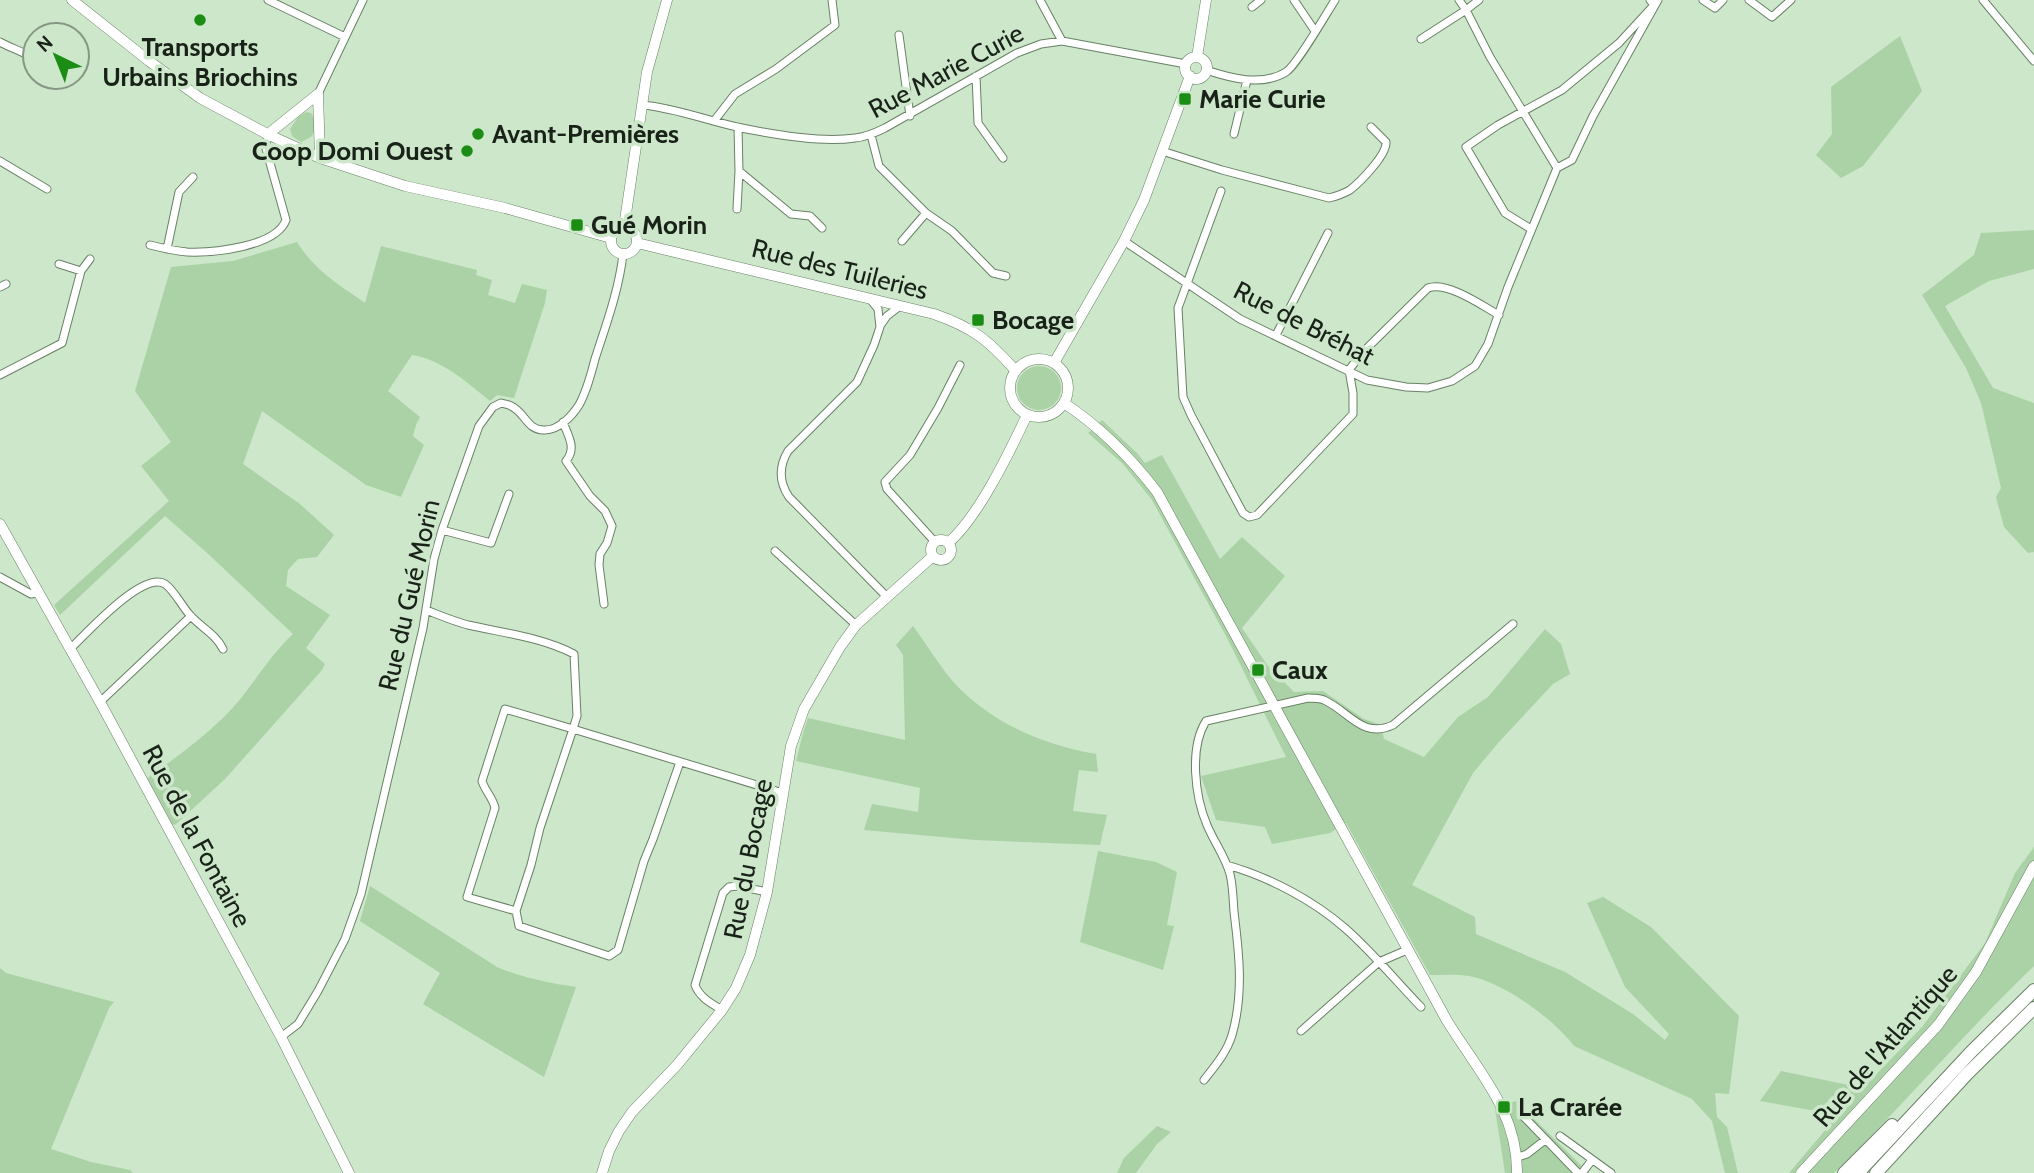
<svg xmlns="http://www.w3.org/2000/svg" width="2034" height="1173" viewBox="0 0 2034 1173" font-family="Cabin,sans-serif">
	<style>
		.green { fill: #aad2a6 }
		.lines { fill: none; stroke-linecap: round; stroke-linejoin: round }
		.minor-casing { stroke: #698166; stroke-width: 9 }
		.tertiary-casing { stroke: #698166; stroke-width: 11 }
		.trunk-casing { stroke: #698166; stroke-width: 14 }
		.minor { stroke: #fff; stroke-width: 7 }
		.tertiary { stroke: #fff; stroke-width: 10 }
		.trunk { stroke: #fff; stroke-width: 12 }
		.poi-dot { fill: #1b8d15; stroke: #cde7ca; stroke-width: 2.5 }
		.labels { text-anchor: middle; stroke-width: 7; stroke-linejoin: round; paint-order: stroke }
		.poi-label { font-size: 26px; font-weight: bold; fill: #192218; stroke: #cde7ca; text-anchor: start }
		.street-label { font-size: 26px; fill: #192218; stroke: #cde7ca }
	</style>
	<rect width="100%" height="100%" fill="#cde7ca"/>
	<!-- green -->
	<path class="green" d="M1900,36L1922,91L1863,166L1841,178L1816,155L1832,134L1831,87Z
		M306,112L311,113C316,121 316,130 311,137L301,142L292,136L290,129L298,117Z
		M2034,230V269L1989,281L1945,306L1993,388L2034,403V552L2028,553L2004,527L1996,497L2001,488L1981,403L1966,368L1922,295L1974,255L1981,233Z
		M297,242C315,271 338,284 365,303L381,246L477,270L476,275L492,280L488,295L515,303L522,284L547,290L545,303L514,398L497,395L490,401C468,383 441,359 412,355L388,391L420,417L416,425L413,436L424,445L401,497L366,485L262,411L243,464L300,504L334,535L317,557L298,559L288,570L286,586L330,615L306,648L325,664L322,670L225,779L175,825L170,823L145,780C171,761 199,741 223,718C249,693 266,659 293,634L205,551L165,516L60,615L54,605L169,501L141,466L171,442L135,391L171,267L233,261Z
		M1017 388a22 22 0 1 1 44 0a22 22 0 1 1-44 0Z
		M1102,420L1138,454L1145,463L1162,455L1220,559L1242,537L1285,576L1242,628L1268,666L1294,692L1323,691L1364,719L1381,725L1384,739L1424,757L1458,717L1488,697L1545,629L1561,644L1570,674L1553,684L1498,743L1473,773L1412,885L1475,917L1476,934L1565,972L1633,1014L1665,1040L1669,1034L1625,987L1587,903L1603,897L1651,927L1739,1016L1729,1094L1715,1093L1717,1117L1727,1127L1738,1173H1725L1712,1121L1692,1099L1574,1046C1554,1019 1503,982 1469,976C1457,974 1443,975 1430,975L1346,823L1330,833L1272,844L1265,827L1216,820L1201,776L1286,757L1227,638L1152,500L1123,464L1088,433Z
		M913,626C928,646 941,669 958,687C996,725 1044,745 1096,754L1098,772L1079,770L1073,811L1107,815L1100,845L975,840L864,830L872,804L918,812L920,788L796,761L803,733L808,718L905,740L903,655L896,645Z
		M2034,847V966C1965,1032 1903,1106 1834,1173H1789L1838,1115L1760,1101L1781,1071L1863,1088L1922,1027L1985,943L2015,873Z
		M1098,851L1156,862L1177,872L1167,925L1174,926L1163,970L1080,942Z
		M370,886L497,967C523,978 548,983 576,987L544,1077L423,1004L440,973L360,921Z
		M0,968L6,973L114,1002L109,1008L51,1149L91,1162L130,1170L133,1173H0Z
		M1516,1101L1589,1173H1505L1495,1109Z
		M1157,1126L1171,1132L1157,1144L1136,1173H1117L1124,1158Z"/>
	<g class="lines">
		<!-- minor casing -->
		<g class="minor-casing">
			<path id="minor" d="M268,0L345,37
				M1040,0L1062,41
				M1294,0L1315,31
				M1703,0L1715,8L1723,0
				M1749,0L1772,17L1791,0
				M1983,0L2034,61
				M1252,7L1261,0
				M899,35L910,116
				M1421,39L1466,10L1479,0
				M0,42C12,49 21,50 32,58
				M1206,70C1230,78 1262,87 1286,72C1297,65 1326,14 1335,0
				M976,76L978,123L1003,158
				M318,94L363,0
				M643,105C675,108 705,120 737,127C770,134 821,143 855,138C866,137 875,133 885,128L1017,53L1041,44L1062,41L1186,64
				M714,121L735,94L776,69L835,25L832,0
				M738,127L739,171L791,214L810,216L822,228
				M1234,134L1247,80
				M871,135L879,166L926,213L952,231L993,273L1006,276
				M1162,151L1222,170L1329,198C1337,196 1343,194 1350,190C1360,182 1387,155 1386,142L1371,127
				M0,161L47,189
				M1557,168L1572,160L1593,116L1658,0
				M1221,191L1178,308L1183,397L1191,415L1243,513L1249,517L1257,515L1353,414V393L1349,370L1361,354L1428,288C1447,281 1481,305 1499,315
				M737,209L739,171
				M1531,229L1505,213L1466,147L1498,125L1562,90L1619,43L1654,5L1650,0
				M902,241L926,213
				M1124,241L1240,319L1367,380L1406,387L1428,388L1452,381L1475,366L1488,344L1508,287L1557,168L1490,57L1466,10L1459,0
				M150,245C162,248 175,251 187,252C213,253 276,247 286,220L265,145L269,135
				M167,249L179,192L193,177
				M59,264L81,271
				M0,287L6,284
				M870,299L878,309L880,327L874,345L857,382L788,451C779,466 779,482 789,497L887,597
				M880,326L887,316L900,306
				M1276,335L1328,233
				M0,375L62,343L81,271L90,259
				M563,422C568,436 577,448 566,461L590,496L605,511L612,526L607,543L600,554L599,565L604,604
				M442,530L491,543L509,494
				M935,542L887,489L885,482L910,455L938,408L960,365
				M775,551L856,625
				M0,577L31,594L37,593
				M426,610C439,615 453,621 468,625C503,633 541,637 574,654L577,716L573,729L783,793
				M70,649C86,634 143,570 165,584C173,589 182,606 189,614C200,627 215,633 223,649
				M100,702L191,616
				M1227,865C1269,877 1313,900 1346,929C1373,953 1396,981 1421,1007
				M516,911L467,897L495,808C493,798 485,791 482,781L505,709L573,729L540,828L531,865L516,911L519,926L609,956L618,950L644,861L653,839L680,762
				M722,1010C711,1003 700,998 695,985L723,893L729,887L738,886L767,892
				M1301,1031L1379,962L1407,950
				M281,1037L298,1024L318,991L345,939L361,894L423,628L434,559L442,530L479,426L493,407L501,403C504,404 508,404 511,406C525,412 527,431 545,430C559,430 572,416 579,405C587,391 591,374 595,359C606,325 619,290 623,254
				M1204,1080C1215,1066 1227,1052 1232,1035C1244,994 1239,952 1234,912C1233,899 1233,886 1230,874C1225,856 1214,842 1207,825C1195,797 1189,748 1206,721L1308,698C1313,698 1319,698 1324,700C1350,712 1362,739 1393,725L1513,624
				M1522,1115L1578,1173
				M1560,1136L1611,1173
				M1518,1157L1527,1154L1545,1140
				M1582,1173L1592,1160"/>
		</g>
		<!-- tertiary casing -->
		<g class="tertiary-casing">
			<path id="tertiary" d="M72,0L149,61L200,98L269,135L320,158L405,186L505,208L611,238
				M1197,57L1206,0
				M1185 68a11 11 0 1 1 22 0a11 11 0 1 1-22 0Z
				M318,94L320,158
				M269,135L272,131L318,94
				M624,227L647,72L667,0
				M611 241a13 13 0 1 1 26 0a13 13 0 1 1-26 0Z
				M637,243L934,314C974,328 988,340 1016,371
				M1010 388a29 29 0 1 1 58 0a29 29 0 1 1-58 0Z
				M1054,363L1124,241L1144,200L1190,76
				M1064,403C1100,427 1131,458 1157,492L1446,1019C1476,1069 1518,1111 1517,1173
				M0,524L100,702L281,1037L349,1173
				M931 550a10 10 0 1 1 20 0a10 10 0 1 1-20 0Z
				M948,543C978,518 1010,451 1027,415
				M602,1173L609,1151L619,1131L632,1112L677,1065L722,1010L736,988L750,955L767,892L791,746L804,709L840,647L856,625L933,556
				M1801,1173L1938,1025L1976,972L2034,866"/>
		</g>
		<!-- trunk casing -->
		<g class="trunk-casing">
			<path id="trunk" d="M1844,1173L1892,1125
				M1858,1173L1971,1052L2034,990
				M1876,1173L1967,1074L2034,1008"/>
		</g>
		<!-- minor -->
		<use href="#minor" class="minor"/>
		<!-- tertiary -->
		<use href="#tertiary" class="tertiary"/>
		<!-- trunk -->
		<use href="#trunk" class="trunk"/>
	</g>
	<!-- markers -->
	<g class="poi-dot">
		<circle cx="200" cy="20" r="7"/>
		<rect x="1178" y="92" width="14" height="14" rx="3.5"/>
		<circle cx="478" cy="134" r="7"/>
		<circle cx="467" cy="151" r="7"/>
		<rect x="570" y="218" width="14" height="14" rx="3.5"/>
		<rect x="971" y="313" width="14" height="14" rx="3.5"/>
		<rect x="1251" y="663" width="14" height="14" rx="3.5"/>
		<rect x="1497" y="1100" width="14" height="14" rx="3.5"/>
	</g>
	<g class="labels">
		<!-- poi labels -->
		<g class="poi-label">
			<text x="200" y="56" text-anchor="middle">Transports<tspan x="200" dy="30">Urbains Briochins</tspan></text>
			<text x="1199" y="108">Marie Curie</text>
			<text x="492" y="143">Avant-Premières</text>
			<text x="453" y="160" text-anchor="end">Coop Domi Ouest</text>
			<text x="591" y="234">Gué Morin</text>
			<text x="992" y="329">Bocage</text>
			<text x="1272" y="679">Caux</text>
			<text x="1518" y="1116">La Crarée</text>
		</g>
		<!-- street labels -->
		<g class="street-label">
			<text transform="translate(946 71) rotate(-28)" y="9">Rue Marie Curie</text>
			<text transform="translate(840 269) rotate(14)" y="9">Rue des Tuileries</text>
			<text transform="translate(1304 323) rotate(27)" y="9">Rue de Bréhat</text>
			<text transform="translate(409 595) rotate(-77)" y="9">Rue du Gué Morin</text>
			<text transform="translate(197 836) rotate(62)" y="9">Rue de la Fontaine</text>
			<text transform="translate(748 859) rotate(-79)" y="9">Rue du Bocage</text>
			<text transform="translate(1885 1046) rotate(-49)" y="9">Rue de l'Atlantique</text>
		</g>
	</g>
	<!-- north arrow -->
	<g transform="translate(56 56) rotate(317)"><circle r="33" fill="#cde7ca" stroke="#859883" stroke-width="2"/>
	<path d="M0-5L12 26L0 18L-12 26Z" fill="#1b8d15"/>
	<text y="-10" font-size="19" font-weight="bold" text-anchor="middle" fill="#192218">N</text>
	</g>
</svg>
